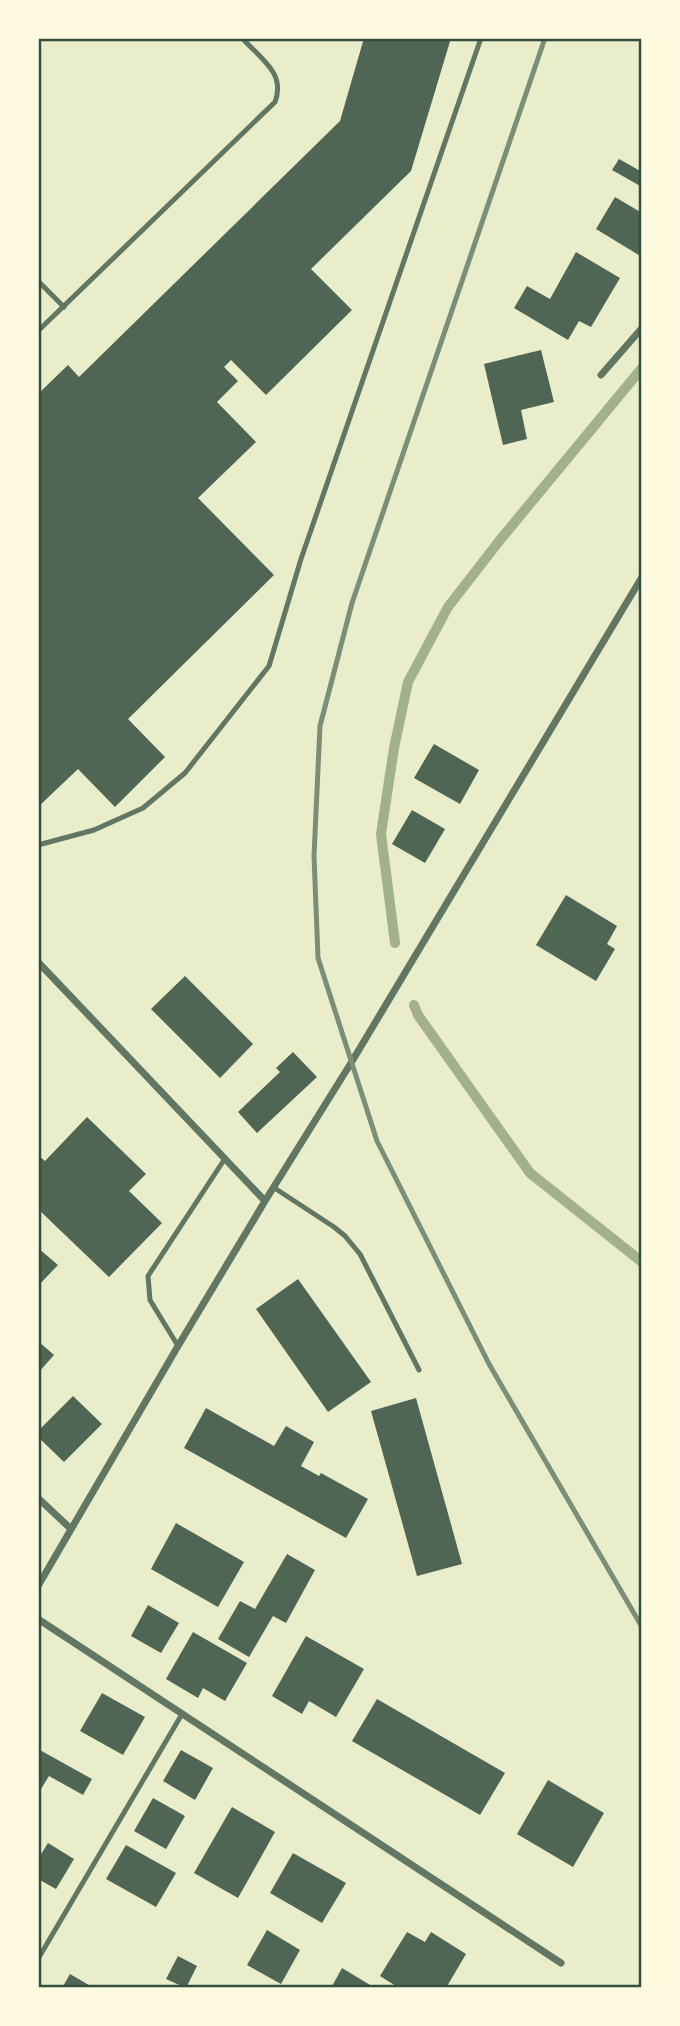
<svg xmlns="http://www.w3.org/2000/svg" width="680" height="2026" viewBox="0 0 680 2026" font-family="Barlow,sans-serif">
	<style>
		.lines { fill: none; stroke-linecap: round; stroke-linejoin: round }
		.stream { stroke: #a3b18a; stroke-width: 10 }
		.building { fill: #4f6655 }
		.service { stroke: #617663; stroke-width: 5 }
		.minor { stroke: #617663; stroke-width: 7 }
		.rail { stroke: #7c8e77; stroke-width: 5 }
		.neatline { fill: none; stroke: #344e41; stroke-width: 2.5 }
	</style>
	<rect width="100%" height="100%" fill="#e9edc9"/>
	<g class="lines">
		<!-- stream -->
		<path class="stream" d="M395,943L381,834L394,748L408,682L448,607L500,540L642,368
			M414,1005L418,1015L530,1173L642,1262"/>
	</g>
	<!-- building -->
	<path class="building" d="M364,38H451L411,171L311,269L352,310L266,395L231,360L224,367L238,381L217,402L256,442L198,498L274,575L128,719L165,757L115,807L78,769L38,807V394L68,365L79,377L340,121Z
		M619,159L642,172V187L612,170Z
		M615,197L642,213V257L596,229Z
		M576,252L620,278L591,327L579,321L568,340L514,308L527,286L550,299Z
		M541,350L554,402L521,410L527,439L503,445L484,364Z
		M434,744L479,770L460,804L414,778Z
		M412,810L445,829L425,863L392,844Z
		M566,895L617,926L607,944L615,949L596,981L536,945Z
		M185,976L253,1044L220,1078L151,1009Z
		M293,1052L317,1077L257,1133L238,1112L280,1072L276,1068Z
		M87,1117L146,1174L129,1191L162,1223L109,1277L38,1209V1155L45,1161Z
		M38,1248L58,1265L38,1286Z
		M298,1279L371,1382L328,1412L256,1309Z
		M38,1341L54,1355L38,1373Z
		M73,1396L102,1424L64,1462L38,1437V1431Z
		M416,1398L462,1564L417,1576L371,1411Z
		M206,1408L274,1446L286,1426L314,1442L301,1466L319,1476L321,1473L368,1499L346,1538L184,1448Z
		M176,1523L244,1562L218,1607L151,1569Z
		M287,1554L315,1570L286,1623L273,1616L249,1657L218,1639L240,1601L255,1609Z
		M148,1605L179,1623L161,1653L131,1636Z
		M193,1632L247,1663L225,1701L203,1688L198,1698L166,1679Z
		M306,1636L364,1669L336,1717L309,1701L302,1714L272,1696Z
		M102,1693L145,1717L123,1755L80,1731Z
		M377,1699L505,1773L480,1815L352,1741Z
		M38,1749L92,1779L83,1795L49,1776L38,1794Z
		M181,1750L213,1768L195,1800L163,1781Z
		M548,1780L604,1813L573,1867L517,1834Z
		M153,1798L185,1816L166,1849L134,1831Z
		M232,1807L275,1832L238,1898L194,1873Z
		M48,1843L74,1859L56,1889L38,1879V1859Z
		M126,1845L176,1873L156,1907L106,1879Z
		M293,1853L346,1883L322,1923L270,1893Z
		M267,1930L300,1950L281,1984L247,1965Z
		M407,1932L425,1942L431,1932L466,1954L446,1988H399L380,1976Z
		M178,1956L197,1966L186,1988L166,1979Z
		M342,1968L375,1988H331Z
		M70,1974L94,1988H62Z"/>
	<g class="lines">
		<!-- service -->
		<path class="service" d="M38,281L64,307
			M38,331L275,102C286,73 261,59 242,38
			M38,845L94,830L143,808L185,773L269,666L301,559L481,38
			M273,1187L334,1227L345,1236L360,1254L419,1370
			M178,1346L150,1300L148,1276L224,1160
			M38,1959L182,1714"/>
		<!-- minor -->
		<path class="minor" d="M601,375L642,328
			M38,962L265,1201
			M38,1498L71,1529
			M38,1586L178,1346L265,1201L351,1063L642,577
			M38,1619L561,1963"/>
		<!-- rail -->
		<path class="rail" d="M545,38L352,603L320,726L314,856L318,958L377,1141L489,1364L642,1627"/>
	</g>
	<!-- border -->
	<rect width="680" height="2026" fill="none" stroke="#fefae0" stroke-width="80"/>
	<rect x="40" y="40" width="600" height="1946" class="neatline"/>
</svg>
